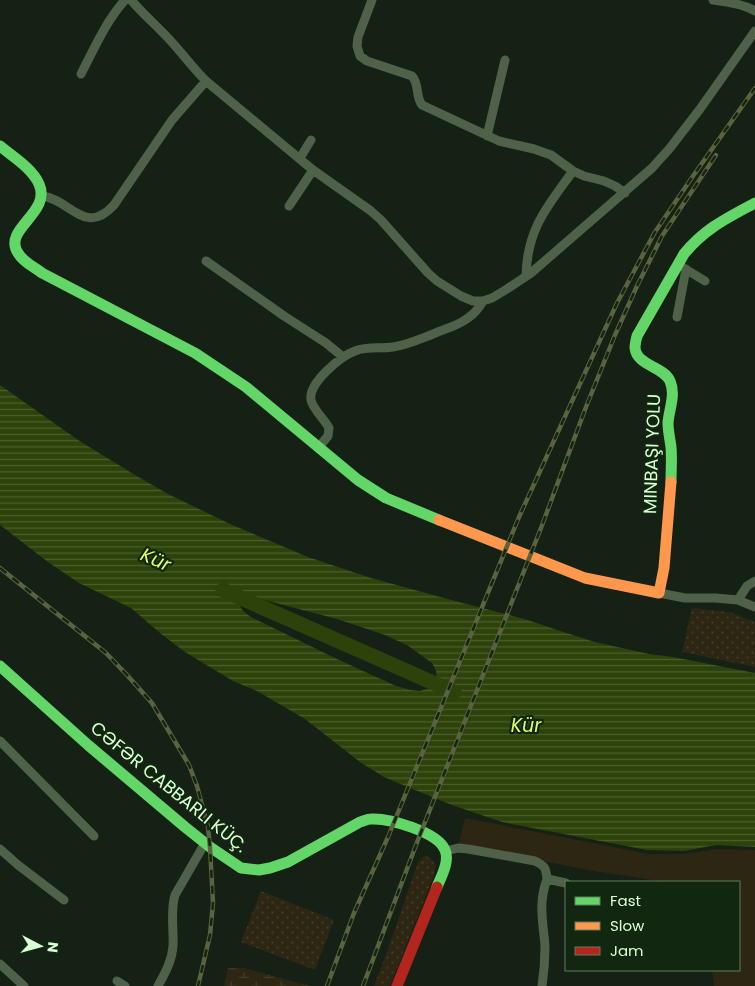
<svg xmlns="http://www.w3.org/2000/svg" width="755" height="986" viewBox="0 0 755 986" font-family="Poppins,sans-serif">
	<style>
		.grass { fill: url(#grass-dots) }
		.wetland { fill: url(#wetland-marsh) }
		.park { fill: #2d2612 }
		.water { fill: url(#water-rules); fill-rule: evenodd }
		.lines { fill: none; stroke-linecap: round; stroke-linejoin: round }
		.river { stroke: #2d420a; stroke-width: 15 }
		.street { stroke: #4f6249; stroke-width: 9 }
		.fast { stroke: #63d668; stroke-width: 11 }
		.slow { stroke: #ff974d; stroke-width: 11 }
		.jam { stroke: #b3261e; stroke-width: 11 }
		.rail-casing { stroke: #5a623e; stroke-width: 4.5 }
		.rail { stroke: #11270f; stroke-width: 2.5; stroke-dasharray: 8; stroke-linecap: butt }
		.labels { text-anchor: middle; stroke-width: 4.5; stroke-linejoin: round; paint-order: stroke }
		.street-label { font-size: 18px; fill: #dbffd4; stroke: #11270f }
		.water-label { font-size: 19px; font-style: italic; fill: #e0ff62; stroke: #11270f }
	</style>
	<defs>
		<pattern id="grass-dots" width="8" height="8" patternUnits="userSpaceOnUse" patternTransform="scale(1.25)"><rect width="8" height="8" fill="#2d2612"/><path d="M2 2h.1M6 6h.1" fill="none" stroke="#413c28" stroke-width="1.8" stroke-linecap="round"/></pattern>
		<pattern id="wetland-marsh" width="20" height="14" patternUnits="userSpaceOnUse" patternTransform="scale(1.25)"><rect width="20" height="14" fill="#2d2612"/><path d="M1 5h8M5 5V1M11 12h8M15 12V8" fill="none" stroke="#413c28"/></pattern>
		<pattern id="water-rules" width="6" height="5" patternUnits="userSpaceOnUse" patternTransform="scale(1.25)"><rect width="6" height="5" fill="#2d420a"/><path d="M0 2.5h6" fill="none" stroke="#4b5e2d"/></pattern>
	</defs>
	<rect width="100%" height="100%" fill="#162115"/>
	<!-- grass -->
	<path class="grass" d="M692,608L730,612L755,622V667L682,652Z
		M425,855L432,860L436,865L433,878L390,986H374L387,952L418,862Z
		M261,891L334,920L315,970L241,942Z"/>
	<!-- wetland -->
	<path class="wetland" d="M228,968H244L310,986H224Z"/>
	<!-- park -->
	<path class="park" d="M465,818L649,854H684L717,849L755,850V986H714L712,970H739V882H659V881L588,870L459,844Z"/>
	<!-- water -->
	<path class="water" d="M0,385L78,440L135,475L168,494L230,524L308,557L371,578L455,601L528,620L557,630L595,642L649,654L673,657L755,673V847L716,845L684,851L647,850L502,822L452,805L415,790L384,777L360,762L305,719L257,691L233,681L185,652L160,633L131,608L79,583L48,562L0,525ZM249,596L337,619L385,635L407,645L432,663L436,671L437,680L433,687L420,691L411,690L396,686L337,659L251,617C244,612 239,609 240,600L243,597Z"/>
	<g class="lines">
		<!-- river -->
		<path class="river" d="M223,590L454,692"/>
		<!-- street -->
		<path class="street" d="M131,0C143,14 157,26 169,39C182,53 193,68 206,81L313,170L371,211L381,220L428,273L437,281L461,296L473,301H483L492,298L507,289L531,273L652,168L670,148L700,109L755,31
			M372,0L358,37L357,46L360,56L367,61L412,76C420,85 415,96 422,105L499,141L534,149L551,155L573,171L584,176L604,181L615,186L625,193
			M713,0C727,2 743,4 755,11
			M81,74C94,49 106,21 125,0
			M487,136L505,60
			M300,158L311,140
			M42,196C70,199 85,237 114,205L172,120L206,81
			M289,206L313,170
			M206,261L284,316L326,343L343,357
			M682,267L705,281
			M526,276C527,229 547,207 573,171
			M677,317L686,269
			M318,448L328,436L329,428C325,420 312,408 311,400C308,383 341,356 355,351C367,346 381,349 393,347C407,345 420,339 433,334C444,329 458,326 468,318C474,314 479,308 483,301
			M659,593L685,598H715L738,600L755,607
			M738,600L747,586L755,581
			M0,741L94,836
			M0,849L18,865L64,900
			M446,851L458,848L468,849L535,861C545,866 546,868 547,879L566,883
			M0,964L24,986
			M117,981L125,986
			M158,986C165,973 172,961 173,946C174,929 170,911 175,895L205,843
			M542,986C544,973 545,960 545,946C543,921 538,904 547,879"/>
		<!-- fast -->
		<path class="fast" d="M0,146C13,157 32,168 39,184C52,213 2,229 18,253C23,262 34,267 42,273L195,353L246,387L358,480L386,498L439,520
			M671,482C671,470 672,458 671,447C670,439 668,431 668,423C669,409 676,395 670,381C663,366 637,366 635,348C635,344 636,340 637,336L684,254C704,229 727,218 755,203
			M0,666L88,745L185,827L210,847L241,868L259,870L270,868L288,862L360,822C364,821 367,819 371,819C389,818 438,832 445,850C450,861 441,877 437,887"/>
		<!-- slow -->
		<path class="slow" d="M439,520L585,578L659,593L664,568L671,482"/>
		<!-- jam -->
		<path class="jam" d="M397,986L437,887"/>
		<!-- rail casing -->
		<g class="rail-casing">
			<path id="rail" d="M0,568L106,653L127,675L152,703L189,765L197,786L208,827L210,847L213,903L210,935L198,986
				M327,986L354,913L388,837L519,517L617,303L655,232L693,176L755,88
				M363,986L416,845L541,528L586,407L615,335L637,286L662,236L716,155"/>
		</g>
		<!-- rail -->
		<use href="#rail" class="rail"/>
	</g>
	<g class="labels">
		<!-- street labels -->
		<g class="street-label">
			<text transform="translate(652 454) rotate(-88)" y="6">MINBAŞI YOLU</text>
			<text transform="translate(169 787) rotate(39)" y="6">CƏFƏR CABBARLI KÜÇ.</text>
		</g>
		<!-- water labels -->
		<g class="water-label">
			<text transform="translate(156 559) rotate(24)" y="7">Kür</text>
			<text x="526" y="732">Kür</text>
		</g>
	</g>
	<!-- legend -->
	<rect x="565" y="881" width="175" height="90" fill="#11270f" stroke="#627d5e"/>
	<rect x="575" y="897" width="25" height="8" fill="#63d668" stroke="#627d5e"/>
	<text x="610" y="906" font-size="15" fill="#dbffd4">Fast</text>
	<rect x="575" y="922" width="25" height="8" fill="#ff974d" stroke="#627d5e"/>
	<text x="610" y="931" font-size="15" fill="#dbffd4">Slow</text>
	<rect x="575" y="947" width="25" height="8" fill="#b3261e" stroke="#627d5e"/>
	<text x="610" y="956" font-size="15" fill="#dbffd4">Jam</text>
	<!-- north arrow -->
	<g transform="translate(40 946) rotate(96)" stroke="#11270f" stroke-width="4" paint-order="stroke">
	<path d="M0-4L9 19L0 12L-9 19Z" fill="#dbffd4"/>
	<text y="-8" font-size="14" font-weight="bold" text-anchor="middle" fill="#dbffd4">N</text>
	</g>
</svg>
